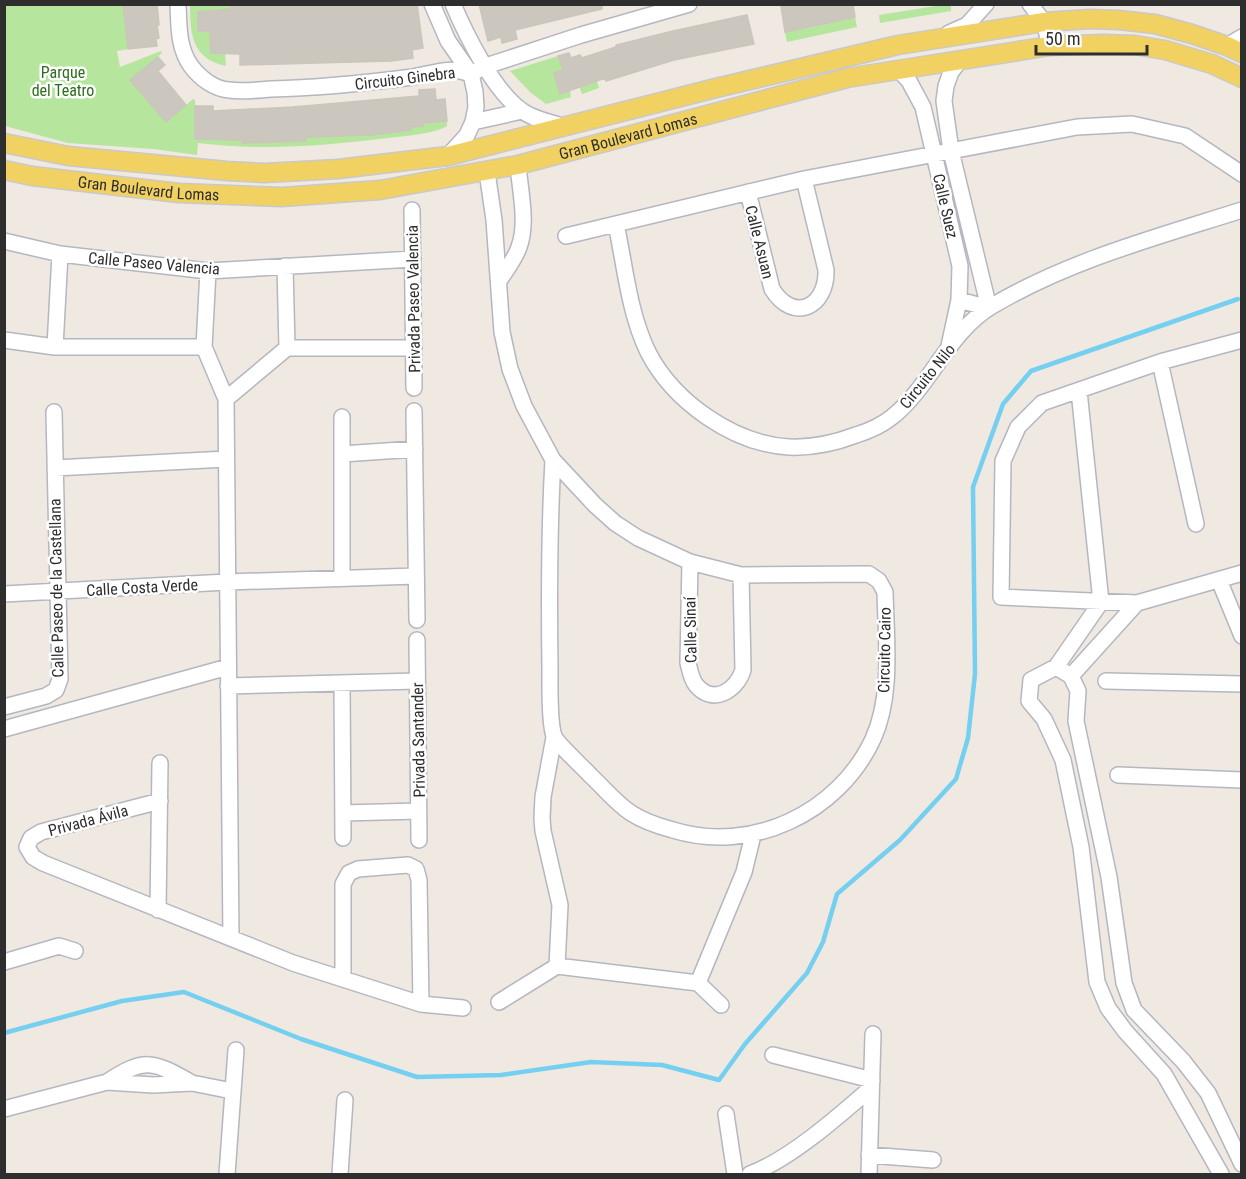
<svg xmlns="http://www.w3.org/2000/svg" width="1246" height="1179" viewBox="0 0 1246 1179" font-family="'Roboto Condensed',sans-serif">
	<style>
		.green { fill: #b6e59e }
		.lines { fill: none; stroke-linecap: round; stroke-linejoin: round }
		.stream { stroke: #75cff0; stroke-width: 4.5 }
		.building { fill: #cbc7bf; stroke: #cbc5ba; stroke-width: 1.5 }
		.minor-casing { stroke: #b4b7c1; stroke-width: 18 }
		.major-casing { stroke: #c9c9c9; stroke-width: 21 }
		.minor { stroke: #fff; stroke-width: 15 }
		.major { stroke: #f2d163; stroke-width: 18 }
		.labels { text-anchor: middle; stroke-width: 5; stroke-linejoin: round; paint-order: stroke }
		.park-label { font-size: 16px; fill: #2c6e1b; stroke: #fff }
		.street-label { font-size: 16px; fill: #2e2e2e; stroke: #fff }
	</style>
	<rect width="100%" height="100%" fill="#efe9e1"/>
	<!-- green -->
	<path class="green" d="M4,5H123L128,49L117,51L120,67L161,51L162,53L130,80L166,122L193,99L195,100L196,139L232,136V140L306,141V137L340,133L341,136L411,130V127L422,126L423,123L447,121V126C434,134 404,136 388,138C323,146 264,151 198,143L197,155L153,149L68,143L5,126Z
		M190,5H231L230,12H223L222,9L198,13V31H210L225,53L226,66C192,59 190,34 190,5Z
		M942,5H951V11L880,23L879,15Z
		M855,17L857,27L787,42L785,32L795,30V27L808,24L809,28L816,26V24Z
		M558,56L563,70L555,73L561,94L570,91L571,97L546,104L531,93L510,71Z
		M597,81L599,88L582,94L579,86Z"/>
	<g class="lines">
		<!-- stream -->
		<path class="stream" d="M4,1033L122,1001L184,992L301,1039L417,1077L501,1075L591,1062L662,1065L719,1080L745,1044L807,973L823,942L837,894L900,840L956,779L968,738L975,674L973,487L1003,404L1031,371L1238,299"/>
	</g>
	<!-- building -->
	<path class="building" d="M123,4H157L159,25H157L159,38L156,39L157,46L128,49Z
		M231,4H417L423,48L412,50L413,58L391,61L240,65V54L211,53L210,31H198V12L230,9Z
		M479,4H602V9L515,30L517,39L502,43L501,37L488,41Z
		M793,4H853L855,17L785,32L781,6Z
		M747,15L754,44L674,60L606,81L605,78L560,94L554,73L563,70L558,56L569,53L571,58L580,55L582,58L616,47V45L673,31Z
		M158,57L165,65L158,71L186,105L166,122L130,80Z
		M435,89L436,100L445,99L447,121L423,123V126L411,127V130L370,135L306,137V141L242,143V140L195,139V106H213V111L293,107L419,96V90Z"/>
	<g class="lines">
		<!-- minor casing -->
		<g class="minor-casing">
			<path id="minor" d="M178,4C179,26 178,48 191,66C200,78 214,89 229,90C243,92 257,90 271,89C318,88 366,83 413,77C436,73 448,66 471,74L486,66L581,35L689,4
				M432,4L448,41L471,74L475,92L476,107L473,122L467,135L448,156
				M453,4C466,35 494,91 521,110C532,119 551,122 564,127
				M1030,4L1044,22L1050,46
				M949,33L967,25L986,4
				M1227,46L1242,37
				M960,60L951,72L946,86L944,101L951,151L989,308
				M899,70L909,81L923,107L960,266L959,300L949,346
				M473,122L522,111
				M487,172L494,220L502,332L510,369L524,406L553,460L595,505L615,523L638,538L690,562L741,575L869,574L879,581L885,592C886,639 893,695 873,739C838,814 751,854 673,830C658,826 643,821 631,813C616,803 604,788 591,776C584,768 557,744 554,736C549,722 550,685 550,669C549,599 549,530 553,460
				M748,192L772,289C793,323 827,308 826,270L804,179
				M412,210L414,388
				M616,224C625,266 629,313 648,352C673,401 733,444 789,447C812,448 835,443 856,435C869,431 882,425 892,417C931,386 948,332 992,306C1070,260 1157,237 1242,210
				M566,236L804,179L1077,127L1132,124L1185,136L1242,174
				M4,241L60,254L208,271L413,259
				M285,266L287,348
				M208,271L204,347L226,399L231,938
				M499,281C506,270 515,259 519,247C528,223 520,191 518,165
				M959,300L989,308
				M4,340L55,347H204
				M1242,340L1160,362L1042,403L1018,427L1003,461L1001,597L1137,603L1242,573
				M55,347L60,254
				M1160,362L1196,524
				M226,399L287,348H414
				M414,411L417,620
				M342,417V578
				M342,454L415,449
				M55,468L226,459
				M690,562L688,663C690,670 691,679 696,685C713,706 737,690 743,670L741,575
				M1219,580L1242,636
				M4,594L227,582L416,576
				M417,640L419,840
				M1056,667L1101,602L1079,391
				M1071,676L1137,603
				M1106,681L1242,684
				M342,683L343,838
				M228,686L417,681
				M4,707L46,696L56,690L60,679L54,412
				M4,729L228,667
				M554,737L543,797L542,818L543,831L560,905L557,966
				M1118,775L1242,780
				M160,801L41,832L31,838L27,847L33,857L43,863L293,963L421,1004L463,1008
				M343,813L419,811
				M158,910L160,763
				M4,962L59,946L75,951
				M343,978V884L349,873L358,869L408,865L416,869L419,880L421,1004
				M698,983L744,872L753,835
				M499,1002L557,966L698,983L721,1005
				M773,1055L872,1080
				M107,1082C145,1057 153,1061 192,1083
				M4,1109L107,1082L153,1085L192,1083L232,1091
				M726,1114L735,1174
				M869,1155L933,1160
				M227,1174L236,1050
				M340,1174L345,1100
				M750,1174C789,1160 839,1116 871,1088
				M869,1174L873,1034
				M1221,1174L1164,1074L1125,1031L1108,1008L1097,982L1081,847L1063,760L1044,719L1029,701L1031,680L1056,667L1071,676L1078,691L1076,721L1109,877L1124,983L1134,1010L1183,1061L1208,1093L1242,1164"/>
		</g>
		<!-- major casing -->
		<g class="major-casing">
			<g id="major">
				<path d="M4,143L68,156L227,171L265,173L338,169L448,156L716,88L898,45L1044,22L1090,19L1119,20L1155,24L1192,34L1227,46L1242,53"/>
				<path id="s1" d="M4,170L32,176L179,193L282,197L380,190L518,165L847,78L1050,46L1103,44L1135,45L1165,50L1212,64L1242,78"/>
			</g>
		</g>
		<!-- minor -->
		<use href="#minor" class="minor"/>
		<!-- major -->
		<use href="#major" class="major"/>
	</g>
	<g class="labels">
		<!-- park labels -->
		<g class="park-label">
			<text x="63" y="78">Parque<tspan x="63" dy="18">del Teatro</tspan></text>
		</g>
		<!-- street labels -->
		<g class="street-label">
			<text transform="translate(405 78) rotate(-7)" y="6">Circuito Ginebra</text>
			<text dy="6" stroke="none"><textPath href="#s1" startOffset="632">Gran Boulevard Lomas</textPath></text>
			<text dy="6" stroke="none"><textPath href="#s1" startOffset="146">Gran Boulevard Lomas</textPath></text>
			<text transform="translate(946 206) rotate(77)" y="6">Calle Suez</text>
			<text transform="translate(760 242) rotate(76)" y="6">Calle Asuan</text>
			<text transform="translate(154 263) rotate(5)" y="6">Calle Paseo Valencia</text>
			<text transform="translate(413 299) rotate(-91)" y="6">Privada Paseo Valencia</text>
			<text transform="translate(927 376) rotate(-51)" y="6">Circuito Nilo</text>
			<text transform="translate(142 587) rotate(-3)" y="6">Calle Costa Verde</text>
			<text transform="translate(56 588) rotate(-91)" y="6">Calle Paseo de la Castellana</text>
			<text transform="translate(690 630) rotate(-91)" y="6">Calle Sinaí</text>
			<text transform="translate(884 650) rotate(-89)" y="6">Circuito Cairo</text>
			<text transform="translate(418 740) rotate(-91)" y="6">Privada Santander</text>
			<text transform="translate(88 820) rotate(-15)" y="6">Privada Ávila</text>
		</g>
	</g>
	<!-- border -->
	<rect width="1246" height="1179" fill="none" stroke="#2e2e2e" stroke-width="12"/>
	<!-- scale -->
	<path d="M1036 45v9h111v-9" fill="none" stroke="#2e2e2e" stroke-width="3"/>
	<text x="1045" y="45" font-size="18" fill="#2e2e2e" stroke="#ffffff" stroke-width="4.5" paint-order="stroke">50 m</text>
</svg>
